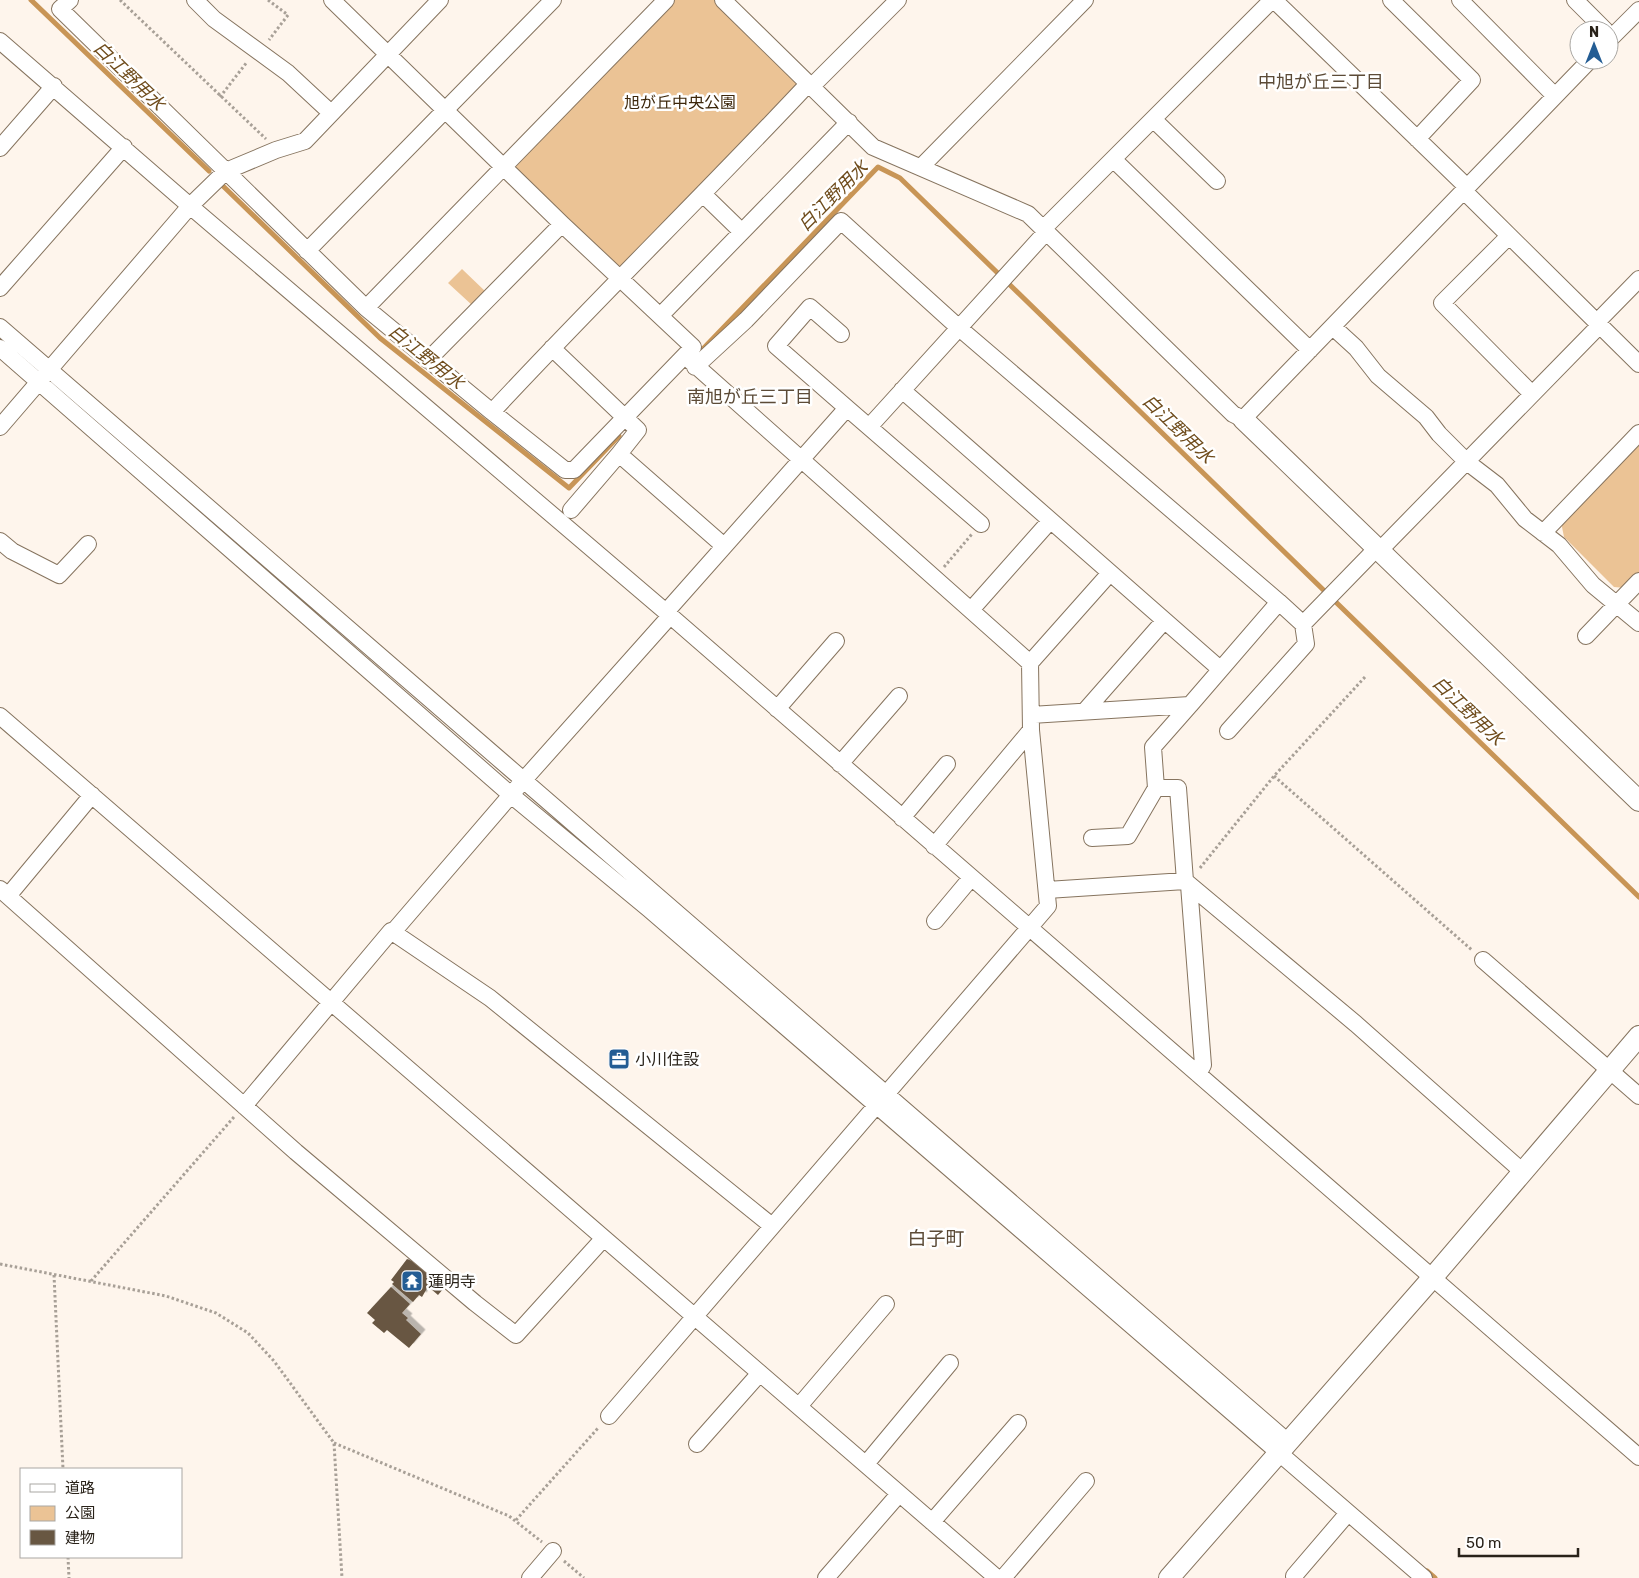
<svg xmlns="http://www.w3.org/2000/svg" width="1639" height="1578" viewBox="0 0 1639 1578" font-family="Rubik,'Noto Sans JP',sans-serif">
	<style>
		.green { fill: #ebc395 }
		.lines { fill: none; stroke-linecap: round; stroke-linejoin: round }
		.stream { stroke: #c89556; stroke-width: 5 }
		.building { fill: #685742; filter: url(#shadow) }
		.minor-casing { stroke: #86745f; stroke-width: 18 }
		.tertiary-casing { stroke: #86745f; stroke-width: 22 }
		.path { stroke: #a8a097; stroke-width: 3; stroke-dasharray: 2.5 2.5; stroke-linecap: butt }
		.minor { stroke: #fff; stroke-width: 16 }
		.tertiary { stroke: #fff; stroke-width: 20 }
		.labels { text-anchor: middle; stroke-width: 5; stroke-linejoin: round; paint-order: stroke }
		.park-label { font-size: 16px; fill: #3d270b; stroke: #fff }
		.poi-label { font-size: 16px; fill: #292219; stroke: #fff; text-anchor: start }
		.water-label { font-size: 18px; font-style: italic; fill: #6f4c1c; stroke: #fff }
		.neighbourhood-label { font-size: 18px; fill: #5c4b37; stroke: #fff }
		.quarter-label { font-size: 19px; fill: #5c4b37; stroke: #fff }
	</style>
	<defs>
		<filter id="shadow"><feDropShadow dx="4.5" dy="-4.5" stdDeviation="0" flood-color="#0004"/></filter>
	</defs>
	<rect width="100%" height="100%" fill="#fef5ec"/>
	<!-- green -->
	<path class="green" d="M675,0H716L799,81L798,88L624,267L614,264L517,170L515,163Z
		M462,269L486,292L473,306L448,283Z
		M1639,442V573L1625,588L1614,587L1564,537L1561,522Z"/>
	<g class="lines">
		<!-- stream -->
		<path class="stream" d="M31,0L209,171
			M223,186L380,338L569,488L619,436
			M699,353L878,167L900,178L1639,897
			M91,417L230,537
			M1427,1571L1435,1578"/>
	</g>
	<!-- building -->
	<path class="building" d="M407,1259L412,1261L433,1278L422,1297L419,1295L413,1302L392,1284L394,1282L391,1280Z
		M437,1282L444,1288L438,1295L431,1289Z
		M391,1287L410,1304L402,1313L408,1318L406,1320L421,1334L409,1348L387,1330L384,1333L372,1323L375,1320L367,1313Z"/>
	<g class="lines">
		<!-- minor casing -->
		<g class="minor-casing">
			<path id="minor" d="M70,0L60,9L366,308L492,412C596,300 705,194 809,83
				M195,0L214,19L288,73L331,113
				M332,0L562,224L693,347L574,470H565L492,412
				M723,0L873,147L1028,214L1233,414L1243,419L1590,60
				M1274,0L1467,187
				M1391,0L1472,80L1417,139
				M1460,0L1555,96
				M1575,0L1605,30
				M1609,40L1639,10
				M0,41L190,206L666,612L1639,1457
				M812,86L898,0
				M1153,119L1217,181
				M0,148L54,86
				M1113,159L1310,350
				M921,167L1085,0
				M1464,191L1639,364
				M704,195L742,232
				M1043,229L1272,0
				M1509,236L1442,303L1532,394
				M307,251L553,0
				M0,288L124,147
				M366,308L666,0
				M661,315L849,122
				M1596,323L1639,279
				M0,327L1288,1442
				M1333,327L1356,348L1378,376L1426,417L1439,434L1467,462L1497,485L1525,519L1559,545L1593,585L1639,623
				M841,334L810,307L776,346L847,408
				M0,348L511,795L649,909L1424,1578
				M552,348L638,430L619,454L724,546
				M428,360L562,224
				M695,367L746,320L841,221L958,327L1279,602L1190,705L1031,715
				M902,390L1220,669
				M0,427L190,206L226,171L276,150L305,141L440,0
				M869,427L1046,232
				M571,510L619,454
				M1543,533L1639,433
				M0,541L12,551L59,575L88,544
				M1380,550L1599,326
				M1279,602L1303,624L1377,548
				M971,610L1050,521
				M666,612L847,408L981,524
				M1586,636L1639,581
				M1030,663L1110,573
				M777,709L836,641
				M1084,712L1164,621
				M0,716L997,1578
				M1228,731L1306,644L1303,624
				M840,764L899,696
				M1156,788H1178L1185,881
				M902,818L947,764
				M1092,838L1128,836L1156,788L1153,747L1190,705
				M934,846L1031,730
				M1189,885L1203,1065L1198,1074
				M0,889L296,1152L475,1303L516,1335L603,1239
				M1047,890L1185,881L1356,1024L1523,1172
				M8,896L92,795
				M935,921L971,878
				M393,932L522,782L670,616
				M1483,960L1639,1096
				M244,1106L391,931L490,998L772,1226
				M800,1405L886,1304
				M609,1416L1048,906L1031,730L1030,663L685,356
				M697,1444L760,1373
				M866,1464L950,1363
				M932,1522L1018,1423
				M1294,1576L1348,1513
				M530,1578L553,1551
				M826,1578L899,1494
				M1003,1578L1086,1481"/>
		</g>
		<!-- tertiary casing -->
		<g class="tertiary-casing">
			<path id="tertiary" d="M1243,419L1639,801
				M1169,1578L1433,1277L1639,1036"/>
		</g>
		<!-- path -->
		<path class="path" d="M120,0L266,139
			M268,0L288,15L269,40
			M220,97L247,62
			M944,567L972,534
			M1274,776L1473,951
			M1200,868L1274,776L1365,677
			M0,1264L166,1296L216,1313L248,1333L274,1361L334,1443L342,1578
			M54,1275L63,1469
			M91,1281L234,1117
			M334,1443L509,1516L542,1542
			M516,1520L599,1427
			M68,1557L69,1578
			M564,1561L584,1578"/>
		<!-- minor -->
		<use href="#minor" class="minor"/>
		<!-- tertiary -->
		<use href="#tertiary" class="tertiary"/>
	</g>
	<!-- icons -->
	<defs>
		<g id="office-square" transform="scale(1.125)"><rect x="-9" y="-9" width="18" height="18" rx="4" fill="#245d94" stroke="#fff"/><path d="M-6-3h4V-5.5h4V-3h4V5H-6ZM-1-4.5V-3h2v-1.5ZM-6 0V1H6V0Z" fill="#fff"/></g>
		<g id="temple-square" transform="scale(1.125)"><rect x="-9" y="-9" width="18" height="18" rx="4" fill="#245d94" stroke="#fff"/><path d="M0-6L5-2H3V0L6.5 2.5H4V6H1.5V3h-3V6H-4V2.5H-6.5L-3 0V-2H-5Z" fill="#fff"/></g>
	</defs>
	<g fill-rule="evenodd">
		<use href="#office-square" x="619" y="1059"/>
		<use href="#temple-square" x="412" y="1281"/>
	</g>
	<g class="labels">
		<!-- park labels -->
		<g class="park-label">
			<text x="680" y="108">旭が丘中央公園</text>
		</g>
		<!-- poi labels -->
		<g class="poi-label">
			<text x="635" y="1065">小川住設</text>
			<text x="428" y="1287">蓮明寺</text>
		</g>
		<!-- water labels -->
		<g class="water-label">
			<text transform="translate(129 76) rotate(44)" y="6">白江野用水</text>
			<text transform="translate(833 196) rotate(-45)" y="6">白江野用水</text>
			<text transform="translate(426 357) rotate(39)" y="6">白江野用水</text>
			<text transform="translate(1178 429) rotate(44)" y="6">白江野用水</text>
			<text transform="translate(1468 711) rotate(44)" y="6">白江野用水</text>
		</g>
		<!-- neighbourhood labels -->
		<g class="neighbourhood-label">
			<text x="1321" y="88">中旭が丘三丁目</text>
			<text x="750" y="403">南旭が丘三丁目</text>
		</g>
		<!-- quarter labels -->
		<g class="quarter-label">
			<text x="936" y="1245">白子町</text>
		</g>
	</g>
	<!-- legend -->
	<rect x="20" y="1468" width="162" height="90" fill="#ffffff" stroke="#a9a7a3"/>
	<rect x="30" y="1484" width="25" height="8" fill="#ffffff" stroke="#a9a7a3"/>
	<text x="65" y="1493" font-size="15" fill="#292219">道路</text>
	<rect x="30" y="1506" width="25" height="15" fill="#ebc395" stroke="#a9a7a3"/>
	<text x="65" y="1518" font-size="15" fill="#292219">公園</text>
	<rect x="30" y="1530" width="25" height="15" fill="#685742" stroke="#a9a7a3"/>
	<text x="65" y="1543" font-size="15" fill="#292219">建物</text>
	<!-- north arrow -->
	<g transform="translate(1594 45)"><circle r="24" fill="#ffffff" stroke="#a9a7a3"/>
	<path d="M0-4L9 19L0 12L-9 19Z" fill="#245d94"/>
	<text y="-8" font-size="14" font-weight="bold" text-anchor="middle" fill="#292219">N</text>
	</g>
	<!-- scale -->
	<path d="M1459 1548v8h119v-8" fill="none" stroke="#292219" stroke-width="2.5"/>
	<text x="1466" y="1548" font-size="15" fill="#292219" stroke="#ffffff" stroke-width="4" paint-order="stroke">50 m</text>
</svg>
